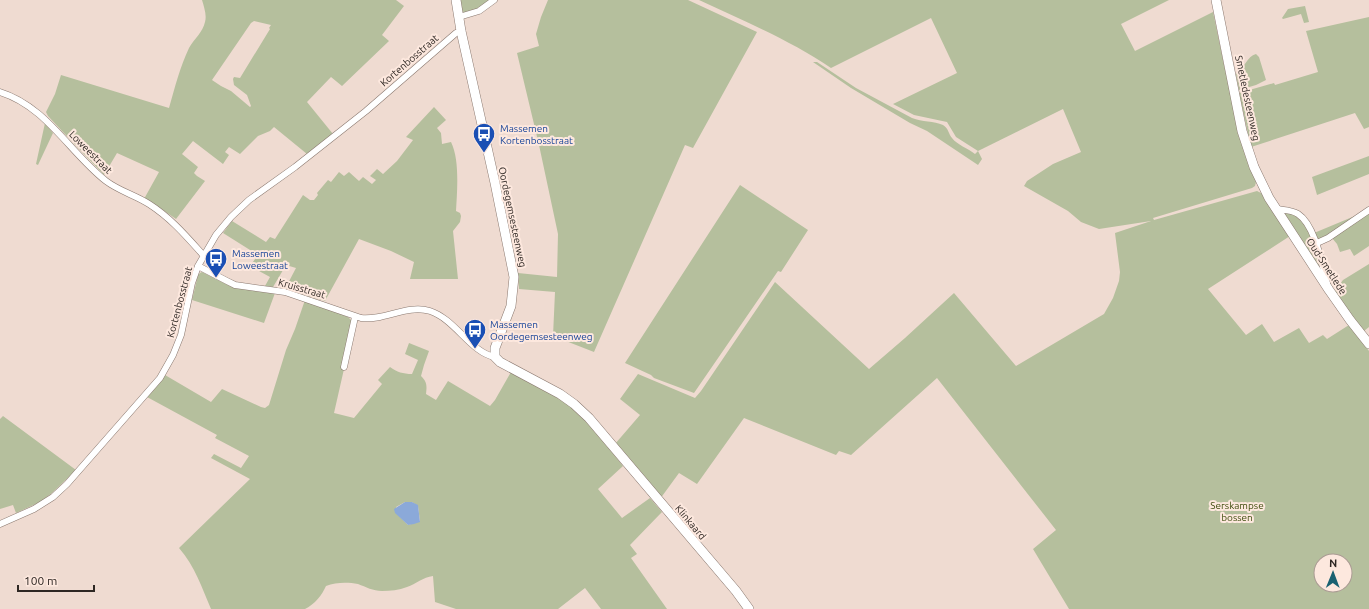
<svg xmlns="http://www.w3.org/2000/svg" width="1369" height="609" viewBox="0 0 1369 609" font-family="Ubuntu,sans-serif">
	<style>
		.green { fill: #b5bf9d; fill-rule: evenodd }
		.water { fill: #8ba9d9 }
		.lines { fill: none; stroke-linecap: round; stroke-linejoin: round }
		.street-casing { stroke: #8a786f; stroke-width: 7 }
		.secondary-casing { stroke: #8a786f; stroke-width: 10 }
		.street { stroke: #fff; stroke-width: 6 }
		.secondary { stroke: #fff; stroke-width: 9 }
		.labels { text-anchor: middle; stroke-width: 4; stroke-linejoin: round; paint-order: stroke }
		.street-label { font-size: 10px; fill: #2e2723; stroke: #fde8de }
		.transit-label { font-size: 10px; fill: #164399; stroke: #fde8de; text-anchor: start }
		.park-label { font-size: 10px; fill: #414e10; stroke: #fde8de }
	</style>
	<rect width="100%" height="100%" fill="#efdbd1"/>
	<!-- green -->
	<path class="green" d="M202,0H396L404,6L382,35L389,41L342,86L331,77L307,102L333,134L307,154L274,127L270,131L258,136L240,154L229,147L225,152L229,155L223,164L193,141L182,154L198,167L194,173L197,176L205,181L176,219L160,208L144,199L159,172L117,153L104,175L62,131L48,116L46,112L55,94L61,75L169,108C175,87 180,67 189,48C194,39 203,32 205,22C207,15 204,7 202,0ZM254,21L271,25L269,28L270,29L240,78L234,77L233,79L234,85L247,95L251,106L250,107L231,91L221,86L212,80L251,23Z
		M459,0H492L469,13H462Z
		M548,0H688L757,32L693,148L685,145L594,352L553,336L555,292L519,289L518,273L557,277L558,234L539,145L517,53L539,46L536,34L541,17Z
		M699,0H1169L1121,24L1135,51L1213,12L1238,131L1256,182L1255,186L1252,188L1153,218L1154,220L1257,191L1263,194L1290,236L1208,289L1246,335L1262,324L1274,342L1299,328L1309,343L1323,335L1327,339L1349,325L1369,351V609H1069L1033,549L1056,530L937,378L851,455L839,451L836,455L744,418L697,484L679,473L660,499L615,444L640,415L620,399L638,374L695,398L701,391L775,282L869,369L905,338L954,293L1016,366L1104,314L1113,298L1119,281L1120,272L1115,233L1151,221L1099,229L1081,222L1068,211L1024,186L1027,181L1053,164L1081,152L1063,109L978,151L982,159L978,165L927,131L910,123L851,88L813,62H817L856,88L912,118C922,122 934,121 943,125C949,129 948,133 952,138C957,145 968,148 975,154L978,151L956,137L947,122L914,115L893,104L957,73L931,18L831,68C790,40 744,21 699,0ZM1321,561H1345V585H1321Z
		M1305,6L1309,22L1304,23L1301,14L1283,19L1282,18L1288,9Z
		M1369,17V127L1364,129L1355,113L1251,147L1239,93L1274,83L1275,85L1318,72L1306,31Z
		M1256,54L1259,57L1266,80L1256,85L1239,90L1236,74C1244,69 1247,56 1256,54Z
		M434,107L446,120L437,128L441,133L442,144L451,142C460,160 457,192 456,211L460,213L461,216L460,222L453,231L458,279H410L414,262L391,251L359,239L325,301L285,289L296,268L286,265L273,287L265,286L270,277L250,266L258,255L223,233L232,221L266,242L270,237L275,239L303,195L310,200H314L318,195L317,193L328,180L331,182L339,172L344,176L349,172L359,181L363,177L372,184L376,180L370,176L377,169L383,174L397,161L413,140L406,137Z
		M45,123L53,133L38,165L36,164Z
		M1369,156V174L1317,195L1312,177Z
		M740,185L808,230L781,272L778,271L694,393L654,378L651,375L625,363Z
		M1284,212C1292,214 1300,216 1305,224C1312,234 1320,260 1322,272L1283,213Z
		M1369,212V246L1354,256L1350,249L1340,252L1337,244L1332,238Z
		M1362,213L1321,239H1318L1314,233Z
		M1369,264V327L1364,331L1334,292L1343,280Z
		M202,272L232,287L275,293L264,323L192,300L198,275L200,273Z
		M305,300L348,317L352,321L341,369H344L334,413L354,418L382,384L378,380L390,367C397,372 403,374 412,374L418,360L405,354L409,343L429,351L424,365L421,376C427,382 427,385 426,394L436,400L448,381L490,406L495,400L511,372C532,383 557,394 575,409C593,426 608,447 623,466L598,489L622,518L650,498L662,512L630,545L637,554L631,558L667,609H601L585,588L558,609H456L435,602L433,576C423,577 416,584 407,587C399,590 390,591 382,591C373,591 366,587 358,584C348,582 336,582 326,586C322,595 315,604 305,609H211C202,588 195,566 179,548L250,479L211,458L214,454L241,468L249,456L215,438L217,435L147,397L165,375L211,402L222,389L261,407L265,408L269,405L286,350L295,329ZM405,502H412L418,506L420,521L408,525L399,516L396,507Z
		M3,416L76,470L52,493L40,502L16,513L13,505L0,509V419Z"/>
	<!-- water -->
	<path class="water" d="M405,502H412L418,505L420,522L414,524L408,525L395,513L394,509Z"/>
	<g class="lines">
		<!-- street casing -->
		<g class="street-casing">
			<path id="street" d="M459,17L479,11L494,0
				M0,92C46,106 70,153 106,181C119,191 135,195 149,204C171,218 187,237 204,256
				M1277,209C1283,210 1292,210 1298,214C1315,225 1322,264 1327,283
				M1317,243L1328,238L1369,210
				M198,266L227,281L235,285L285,292L361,318C384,321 407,304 430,311C455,319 471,353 495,357
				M344,367L355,317
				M0,524L34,509L53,497L67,484L160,378L173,355L181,335L192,283L198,266L216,235L231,217L249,200L295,167L366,111L456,33L461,31"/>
		</g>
		<!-- secondary casing -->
		<g class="secondary-casing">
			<path id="secondary" d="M456,0L461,31L495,183L514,277L511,306L495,348V357L500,362L560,394L574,404L589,418L736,591L749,609
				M1216,0L1242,131L1254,167L1269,198L1329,290L1350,320L1369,344"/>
		</g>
		<!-- street -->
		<use href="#street" class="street"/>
		<!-- secondary -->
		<use href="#secondary" class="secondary"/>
	</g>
	<!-- icons -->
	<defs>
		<g id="bus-pin" transform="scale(1.15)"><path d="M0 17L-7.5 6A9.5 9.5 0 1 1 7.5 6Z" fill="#1a4fb4" stroke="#fde8de"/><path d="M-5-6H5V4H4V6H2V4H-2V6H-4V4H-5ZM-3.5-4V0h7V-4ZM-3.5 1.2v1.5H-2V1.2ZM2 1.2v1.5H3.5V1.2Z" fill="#fff"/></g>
	</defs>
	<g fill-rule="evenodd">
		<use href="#bus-pin" x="484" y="134"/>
		<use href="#bus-pin" x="216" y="259"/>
		<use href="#bus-pin" x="475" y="330"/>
	</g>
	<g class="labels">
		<!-- street labels -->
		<g class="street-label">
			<text transform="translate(409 60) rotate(-41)" y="4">Kortenbosstraat</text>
			<text transform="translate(1248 98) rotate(78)" y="4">Smetledesteenweg</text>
			<text transform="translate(91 152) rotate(45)" y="4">Loweestraat</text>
			<text transform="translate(513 217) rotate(78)" y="4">Oordegemsesteenweg</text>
			<text transform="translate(1327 266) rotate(57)" y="4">Oud-Smetlede</text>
			<text transform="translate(302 288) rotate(16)" y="4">Kruisstraat</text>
			<text transform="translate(179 302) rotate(-75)" y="4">Kortenbosstraat</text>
			<text transform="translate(691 522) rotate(50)" y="4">Klinkaard</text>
		</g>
		<!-- transit labels -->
		<g class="transit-label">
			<text x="500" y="132">Massemen<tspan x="500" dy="12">Kortenbosstraat</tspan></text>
			<text x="232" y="257">Massemen<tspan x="232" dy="12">Loweestraat</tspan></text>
			<text x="490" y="328">Massemen<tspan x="490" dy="12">Oordegemsesteenweg</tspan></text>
		</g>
		<!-- park labels -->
		<g class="park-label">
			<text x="1237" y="509">Serskampse<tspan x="1237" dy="12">bossen</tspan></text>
		</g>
	</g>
	<!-- north arrow -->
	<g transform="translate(1333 573) rotate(1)"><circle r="19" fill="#fde8de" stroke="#aa9b93"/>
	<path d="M0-3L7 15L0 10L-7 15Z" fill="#1a6171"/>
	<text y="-6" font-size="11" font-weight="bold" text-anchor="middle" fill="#2e2723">N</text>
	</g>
	<!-- scale -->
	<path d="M18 585v6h76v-6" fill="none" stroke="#2e2723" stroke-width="2"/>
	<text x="24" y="585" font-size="12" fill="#2e2723" stroke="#fde8de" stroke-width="3" paint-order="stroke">100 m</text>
</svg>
